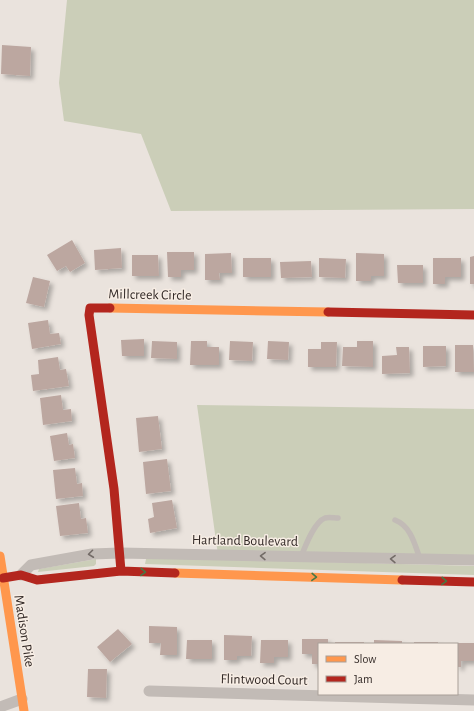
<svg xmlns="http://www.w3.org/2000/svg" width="474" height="711" viewBox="0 0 474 711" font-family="'Alegreya Sans',sans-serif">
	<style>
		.green { fill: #cbceb8 }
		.building { fill: #bca7a0; filter: url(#shadow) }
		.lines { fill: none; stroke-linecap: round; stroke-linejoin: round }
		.lane { stroke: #c2bbb6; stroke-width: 5.5 }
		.street { stroke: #c2bbb6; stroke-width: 11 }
		.slow { stroke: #ff974d; stroke-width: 9 }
		.jam { stroke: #b3261e; stroke-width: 9 }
		.oneway { stroke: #736b67 }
		.oneway2 { stroke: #487744 }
		.labels { text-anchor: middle; stroke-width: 3; stroke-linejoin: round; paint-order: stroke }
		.street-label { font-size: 14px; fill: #322926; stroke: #f7ede4 }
	</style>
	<defs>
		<filter id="shadow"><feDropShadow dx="3.5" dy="3.5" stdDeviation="2" flood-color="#0004"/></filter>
	</defs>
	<rect width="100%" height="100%" fill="#eae3dd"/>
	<!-- green -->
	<path class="green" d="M67,0H474V209L171,211L141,134L64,121L59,83Z
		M197,405L474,409V560L218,555Z
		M150,557L474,566V575L145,564L146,559Z
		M96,559V564L94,566L38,572L39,569Z"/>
	<!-- building -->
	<path class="building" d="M2,45L31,47L30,76L1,74Z
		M72,240L85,263L70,272L66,266L57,271L47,255Z
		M121,248L122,268L95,270L94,250Z
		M167,252H194V270H181V277H168Z
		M231,253L232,273H219L220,280H205V254Z
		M356,253L384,254V276H371V281H356Z
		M132,255H158L159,276H132Z
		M474,256V284H470V257Z
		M243,258H271V277H243Z
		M319,258L346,259L345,278L319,277Z
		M433,258H461V277H445V284H433Z
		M311,261L312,277L281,278L280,262Z
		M397,265H423V283H398Z
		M33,277L50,281L44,307L26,303Z
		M48,320L50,334L59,333L61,344L32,349L28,323Z
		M144,339V356H122L121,340Z
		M152,341L177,342V359L151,358Z
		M191,341H207V347H219V365H190Z
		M230,341L253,342L252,361L229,360Z
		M268,341L289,342L288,360L267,359Z
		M357,341H373V367L342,366L343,347H357Z
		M321,342H337L336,367H308V349H321Z
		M455,345H473L474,372H455Z
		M423,346H446V366L423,367Z
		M396,347H409L410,373L382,374V356L397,355Z
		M58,357L60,370L66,369L69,386L33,391L31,375L39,374L38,360Z
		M61,395L63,410L71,409L72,421L43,425L40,398Z
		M158,416L162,449L139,452L136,418Z
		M67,433L69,445L73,444L75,458L54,461L50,436Z
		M167,459L171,491L146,494L143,462Z
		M75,468L77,484L82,483L83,496L56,499L53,470Z
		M172,500L177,528L150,533L148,519L154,517L152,503Z
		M79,503L81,519L86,518L88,533L60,536L56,506Z
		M149,626L177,627V655H160L161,643H149Z
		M118,629L132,644L110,662L97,647Z
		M224,635L252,636L251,656H237V660H224Z
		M302,639H328V644H319V664H312V654H302Z
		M187,640H212V659H186Z
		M261,640H288V657H274V663H260Z
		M374,640L402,641V644H374Z
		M335,642H364V644H335Z
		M414,642H438V644H414Z
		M457,643H474V661H461V667H457Z
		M88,669H107L106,698L87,697Z"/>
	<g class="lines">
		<!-- lane -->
		<path class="lane" d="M395,520C411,526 415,545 420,559
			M301,557C305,547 314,522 325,518C329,517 334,518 338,518"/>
		<!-- street -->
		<path class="street" d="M21,575L31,565L92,554L120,553L474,560
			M149,691L474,700
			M0,707L22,699"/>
		<!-- slow -->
		<path class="slow" d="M110,308L328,312
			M0,556L24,711
			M175,573L402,580"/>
		<!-- jam -->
		<path class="jam" d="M110,308H90L89,315L114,489L121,571
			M328,312L474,315
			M3,578L21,575L37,580L121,571L175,573
			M402,580L474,582"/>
	</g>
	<!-- one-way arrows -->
	<defs><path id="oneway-chevron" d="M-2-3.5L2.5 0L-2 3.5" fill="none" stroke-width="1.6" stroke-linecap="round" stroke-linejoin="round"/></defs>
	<g class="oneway">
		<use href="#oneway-chevron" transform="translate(91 554) rotate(173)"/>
		<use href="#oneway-chevron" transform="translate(263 556) rotate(-179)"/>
		<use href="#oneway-chevron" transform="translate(393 559) rotate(-179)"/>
	</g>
	<g class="oneway2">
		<use href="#oneway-chevron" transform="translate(143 572) rotate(2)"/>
		<use href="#oneway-chevron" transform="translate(314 577) rotate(2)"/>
		<use href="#oneway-chevron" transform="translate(444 581) rotate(2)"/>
	</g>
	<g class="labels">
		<!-- street labels -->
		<g class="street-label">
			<text transform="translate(150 294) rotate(1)" y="5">Millcreek Circle</text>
			<text transform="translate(245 540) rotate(1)" y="5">Hartland Boulevard</text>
			<text transform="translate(25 631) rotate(81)" y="5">Madison Pike</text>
			<text transform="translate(264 679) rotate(1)" y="5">Flintwood Court</text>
		</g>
	</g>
	<!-- legend -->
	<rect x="318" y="643" width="140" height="52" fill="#f7ede4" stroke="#a89f98"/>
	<rect x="326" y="656" width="20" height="6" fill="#ff974d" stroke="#a89f98"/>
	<text x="354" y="663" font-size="12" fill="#322926">Slow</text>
	<rect x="326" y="676" width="20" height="6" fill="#b3261e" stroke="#a89f98"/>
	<text x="354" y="683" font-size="12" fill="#322926">Jam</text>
</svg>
